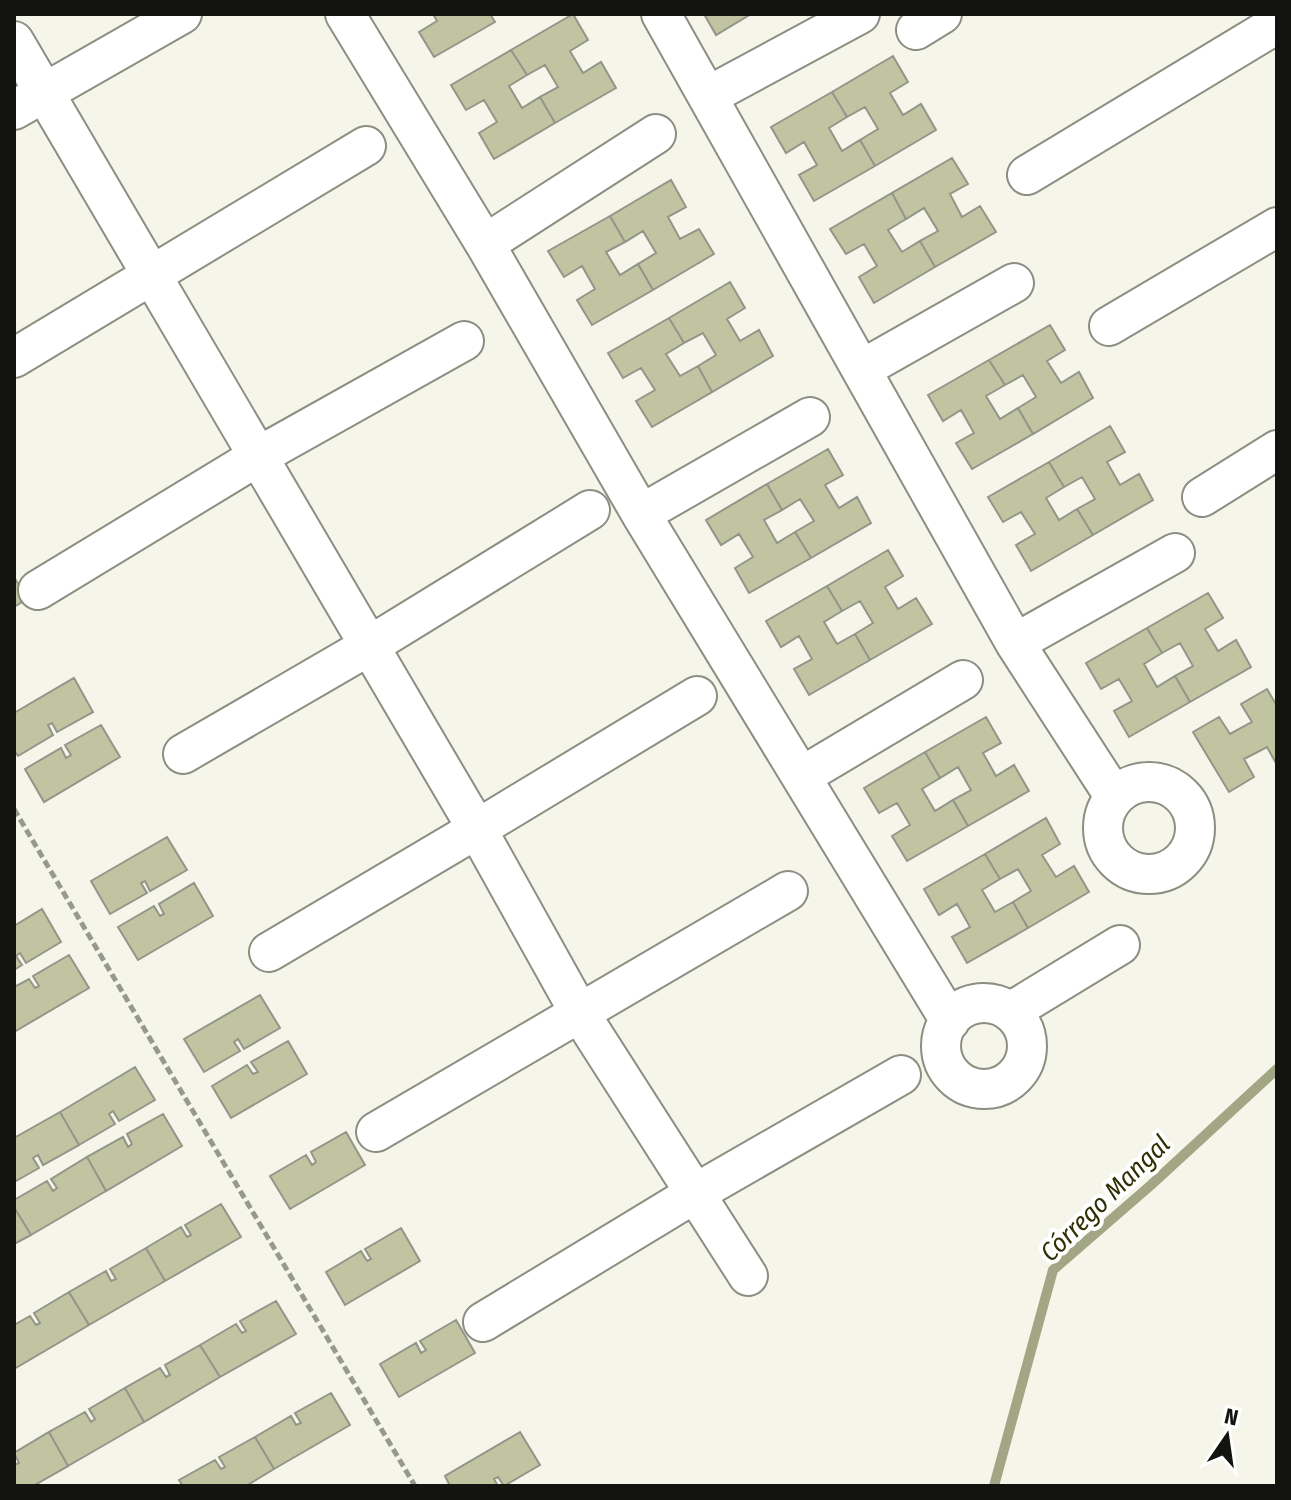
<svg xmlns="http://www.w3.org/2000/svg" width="1291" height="1500" viewBox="0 0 1291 1500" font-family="'Fira Sans Condensed',sans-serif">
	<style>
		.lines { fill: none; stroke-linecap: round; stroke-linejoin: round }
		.stream { stroke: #a3a684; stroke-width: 10 }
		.building { fill: #c1c4a1; stroke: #949589; stroke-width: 2 }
		.street-casing { stroke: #8c8e82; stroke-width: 42 }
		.path { stroke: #97988e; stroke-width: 5; stroke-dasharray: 8 4; stroke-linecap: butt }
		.street { stroke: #fff; stroke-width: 38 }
		.labels { text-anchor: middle; stroke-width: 8; stroke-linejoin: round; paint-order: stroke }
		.water-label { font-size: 26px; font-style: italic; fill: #2f3003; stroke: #fff }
	</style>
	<rect width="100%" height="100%" fill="#f5f6e9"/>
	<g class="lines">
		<!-- stream -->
		<path class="stream" d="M994,1486L1053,1270L1151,1185L1277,1069"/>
	</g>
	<!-- building -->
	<path class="building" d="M433,14H490L495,22L434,57L419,32L437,21Z
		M573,14L588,40L570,51L583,73L601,62L616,88L555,123L540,97L558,87L545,65L527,75L511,50Z
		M704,14H751L716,35Z
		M511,50L527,75L509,86L522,108L540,97L555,123L494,159L479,133L497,122L484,100L466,110L451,85Z
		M893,56L908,82L890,93L903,115L921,104L936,130L875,166L860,140L878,129L865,107L847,117L832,92Z
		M832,92L847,117L829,128L842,151L860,140L875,166L814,201L799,175L817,165L804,142L786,153L771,127Z
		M952,158L968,184L950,194L962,217L980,206L996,232L935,267L920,241L938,231L924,208L906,219L892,193Z
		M671,180L686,207L668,217L680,239L699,229L714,254L653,290L638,264L656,253L643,231L625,242L610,216Z
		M892,193L906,219L888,230L902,252L920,241L935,267L874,303L859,277L877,266L864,244L846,254L830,229Z
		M610,216L625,242L606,252L620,275L638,264L653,290L592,325L577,300L595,289L582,266L564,277L548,251Z
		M730,282L745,308L727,319L740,341L759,330L773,356L712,392L698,366L716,355L703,333L684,343L669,318Z
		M669,318L684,343L666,354L680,376L698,366L712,392L652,427L636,401L655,390L641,368L623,378L608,353Z
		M1050,325L1065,350L1047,361L1061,383L1079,372L1093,398L1033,434L1018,408L1036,397L1023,375L1005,385L989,360Z
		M989,360L1005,385L986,396L1000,419L1018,408L1033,434L972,469L956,443L974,433L961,410L943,421L928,395Z
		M1110,426L1125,452L1107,462L1120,485L1139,474L1153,500L1093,535L1077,509L1095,499L1082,477L1064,487L1049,462Z
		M828,449L843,475L825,485L839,508L857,497L871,523L811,558L795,532L814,521L800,499L782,510L767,484Z
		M1049,462L1064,487L1046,498L1059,520L1077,509L1093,535L1031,571L1016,545L1035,534L1021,512L1003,522L988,497Z
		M767,484L782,510L764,520L777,543L795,532L811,558L749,593L735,568L753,557L739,534L721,545L706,520Z
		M888,550L903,576L885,587L898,609L916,598L932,624L870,660L855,634L873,623L860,601L842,611L827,586Z
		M14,577L27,599L14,607Z
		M827,586L842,611L824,622L837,644L855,634L870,660L809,695L794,669L812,659L799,636L781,647L766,621Z
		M1208,593L1223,618L1205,629L1218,651L1236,640L1251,667L1190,702L1175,676L1193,666L1180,643L1162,653L1147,628Z
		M1147,628L1162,653L1144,664L1157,687L1175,676L1190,702L1129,737L1114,711L1132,701L1119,679L1101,689L1086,663Z
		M74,678L93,712L57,732L52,723L48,725L53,735L18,756L14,750V713Z
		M1267,689L1277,706V765L1267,747L1244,759L1254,777L1229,792L1193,732L1219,717L1230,734L1252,722L1241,704Z
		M986,717L1001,743L983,753L996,776L1014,765L1029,791L968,826L953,800L971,790L958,767L940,778L925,752Z
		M101,725L120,757L44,802L25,769L61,748L66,758L71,755L65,745Z
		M925,752L940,778L922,789L935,811L953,800L968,826L907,861L892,836L910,825L897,803L879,813L864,788Z
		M1046,818L1060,844L1042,855L1056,877L1074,866L1089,892L1028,928L1013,902L1031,891L1018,869L1000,879L985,854Z
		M167,837L187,870L150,891L145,881L141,883L147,893L110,914L91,881Z
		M985,854L1000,879L982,890L995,912L1013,902L1028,928L967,963L952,937L970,927L957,904L939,915L924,889Z
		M194,883L213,916L138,960L118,927L154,906L160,916L164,914L159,904Z
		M42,909L61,942L26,963L20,953L16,956L22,965L14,970V926Z
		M69,955L89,988L14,1032V987L29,979L35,988L39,986L33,976Z
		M260,995L280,1028L244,1049L238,1039L234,1042L240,1051L204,1072L184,1039Z
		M288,1041L307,1074L231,1118L212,1086L247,1065L253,1074L258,1072L251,1062Z
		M135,1067L155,1100L119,1121L113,1111L109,1114L115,1124L79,1145L60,1112Z
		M60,1112L79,1145L43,1165L38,1155L33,1158L39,1168L14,1182V1138Z
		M163,1114L182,1146L106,1191L87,1157L123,1137L128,1147L132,1144L127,1134Z
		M346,1132L365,1165L290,1209L270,1176L306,1155L312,1165L316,1162L311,1152Z
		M87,1157L106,1191L31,1235L14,1207V1200L47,1181L53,1191L57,1188L51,1179Z
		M221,1204L241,1237L165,1281L146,1248L181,1227L187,1237L191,1235L185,1225Z
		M14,1207L31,1235L14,1244Z
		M401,1228L420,1261L345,1305L326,1272L361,1251L367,1261L371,1259L365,1249Z
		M146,1248L165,1281L89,1325L69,1292L106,1271L111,1281L116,1279L110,1269Z
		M69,1292L89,1325L14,1369V1325L30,1316L36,1325L40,1323L34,1313Z
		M276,1301L296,1334L220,1377L200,1345L236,1324L242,1333L246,1331L240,1321Z
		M456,1320L475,1353L399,1397L380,1364L416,1343L421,1353L426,1350L420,1341Z
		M200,1345L220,1377L144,1422L125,1388L160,1368L166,1377L170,1375L165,1365Z
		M125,1388L144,1422L68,1466L49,1432L85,1412L91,1422L95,1419L89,1409Z
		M331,1393L350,1425L274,1469L255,1437L291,1416L296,1425L301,1423L295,1413Z
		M49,1432L68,1466L33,1486H14V1465L19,1463L14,1453Z
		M520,1432L540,1465L504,1486L498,1477L494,1479L498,1486H450L445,1476Z
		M255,1437L274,1469L246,1486H183L179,1480L215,1460L221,1469L225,1467L219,1457Z"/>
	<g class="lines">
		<!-- street casing -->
		<g class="street-casing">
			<path id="street" d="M345,14L485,244L641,514L950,1021
				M661,14L1015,643L1114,796
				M916,30L942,14
				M14,41L477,829L579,1012L748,1276
				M708,96L860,14
				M14,110L182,14
				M1027,175L1277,24
				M485,244L656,134
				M1109,326L1277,227
				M14,358L366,146
				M862,369L1014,283
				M1202,497L1277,450
				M641,514L810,417
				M38,590L257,457L464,341
				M1015,643L1175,553
				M183,754L369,646L590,510
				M802,776L963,680
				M1103 828a46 46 0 1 1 92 0a46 46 0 1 1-92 0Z
				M269,952L477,829L697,696
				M941 1046a43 43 0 1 1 86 0a43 43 0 1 1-86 0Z
				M1010,1012L1120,945
				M376,1132L788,891
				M483,1322L694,1194L901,1075"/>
		</g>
		<!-- path -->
		<path class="path" d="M14,809L415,1486"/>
		<!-- street -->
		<use href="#street" class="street"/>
	</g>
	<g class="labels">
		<!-- water labels -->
		<g class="water-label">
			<text transform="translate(1105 1198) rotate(-44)" y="9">Córrego Mangal</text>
		</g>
	</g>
	<!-- border -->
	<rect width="1291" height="1500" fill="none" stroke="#13140f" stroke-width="32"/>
	<!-- north arrow -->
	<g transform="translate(1227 1436) rotate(13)" stroke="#ffffff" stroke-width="6" paint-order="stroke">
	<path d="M0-6L14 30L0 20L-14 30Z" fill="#13140f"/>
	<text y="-12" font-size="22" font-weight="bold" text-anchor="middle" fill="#13140f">N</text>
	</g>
</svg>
